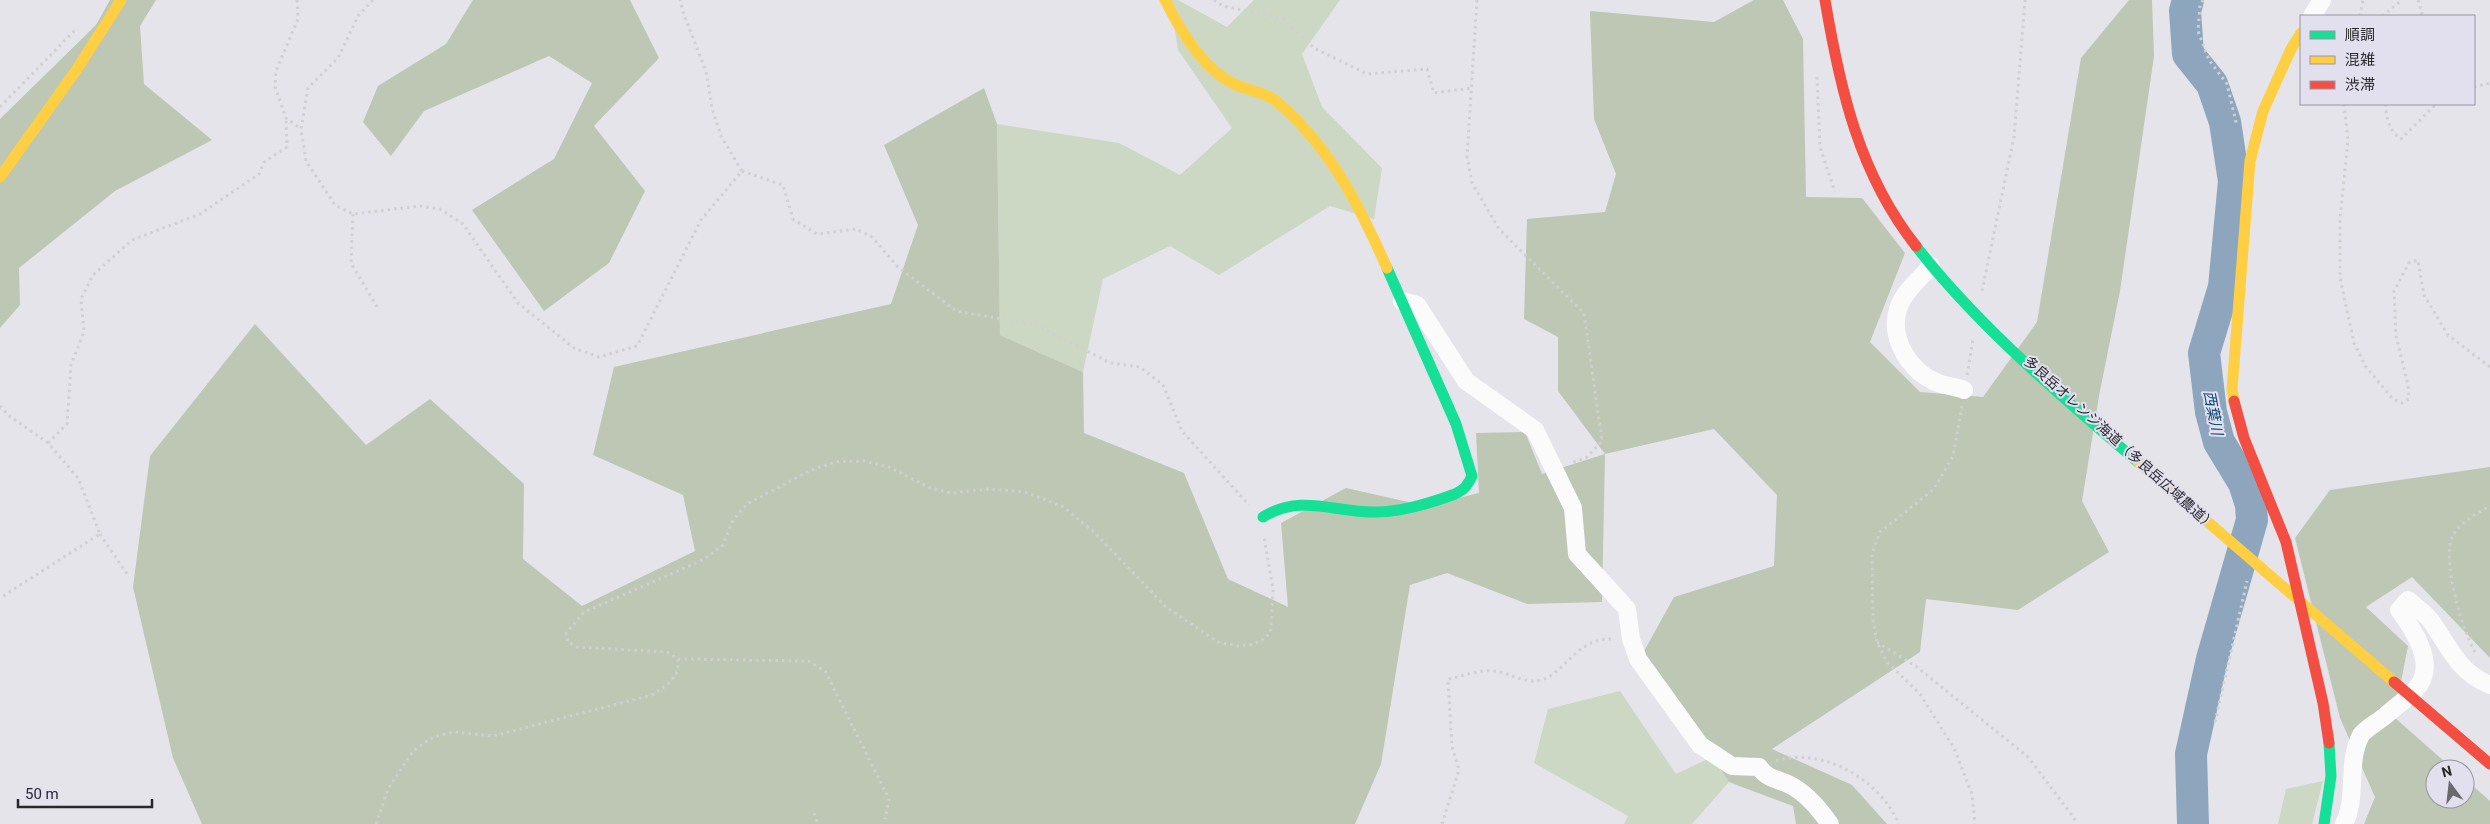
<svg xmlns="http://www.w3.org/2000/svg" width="2490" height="824" viewBox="0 0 2490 824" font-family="Roboto,'Noto Sans JP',sans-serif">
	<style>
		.green { fill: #cdd8c4 }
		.forest { fill: #bdc7b4 }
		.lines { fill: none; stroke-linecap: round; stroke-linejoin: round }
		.river { stroke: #8ea6bd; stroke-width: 32 }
		.path { stroke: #d0d0d2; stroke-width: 3; stroke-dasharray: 2.5 4; stroke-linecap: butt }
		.street { stroke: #fbfbfc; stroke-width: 18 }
		.fast { stroke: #16e098; stroke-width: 11 }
		.slow { stroke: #ffcf43; stroke-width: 11 }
		.jam { stroke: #f24e42; stroke-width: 11 }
		.labels { text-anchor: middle; stroke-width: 4; stroke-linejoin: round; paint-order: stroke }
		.street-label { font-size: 14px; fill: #28272c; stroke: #e2e0ee }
		.water-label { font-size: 15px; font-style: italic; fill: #084770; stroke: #e2e0ee }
	</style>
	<rect width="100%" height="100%" fill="#e4e4ea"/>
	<!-- green -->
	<path class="green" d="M1170,0H1178L1227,27L1254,0H1340L1302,54L1322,107L1382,168L1374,219L1330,206L1219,275L1170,246L1103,279L1083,372L1000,335L997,124L1119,143L1180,175L1232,128L1178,50Z
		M1620,691L1676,774L1712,757L1729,782L1692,824H1624L1628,816L1534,763L1548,709Z
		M2323,781L2312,824H2278L2286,789Z"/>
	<!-- forest -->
	<path class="forest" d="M110,0H156L140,26L144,84L212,140L115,191L19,268L20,305L0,328V119L96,25Z
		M473,0H630L659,58L594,126L645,191L609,263L544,311L472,210L554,159L592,83L549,56L424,111L391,156L363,122L378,86L446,44Z
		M1754,0H1783L1803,39L1806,197L1862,198L1905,253L1870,342L1920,392L1983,397L2037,322L2081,58L2129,0H2152L2154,56L2120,291L2099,396L2082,501L2109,552L2018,610L1926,599L1920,652L1772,749L1852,785L1887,824H1796L1793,806L1729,782L1643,653L1674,597L1774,566L1777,495L1714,429L1605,454L1602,602L1527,604L1447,573L1410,585L1381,764L1355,824H202L173,758L133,587L150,456L255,324L366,445L430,399L524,484L523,559L582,606L695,551L683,495L593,455L614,367L891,304L918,225L884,145L984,88L997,124L1000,335L1083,372L1084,433L1184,473L1228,579L1288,607L1281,523L1346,488L1426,506L1479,493L1476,433L1525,432L1542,474L1605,454L1558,391V337L1524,319L1527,219L1605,212L1616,174L1594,119L1590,11L1714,22Z
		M2490,467V658L2412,577L2366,607L2408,646L2394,717L2453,769H2435V799H2465V779L2490,801V824H2364L2375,797L2340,718L2295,538L2330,490Z"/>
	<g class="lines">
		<!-- river -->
		<path class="river" d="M2188,0L2185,11L2188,54L2212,84L2225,122L2234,181L2224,287L2204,353L2211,412L2219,442L2244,483L2251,505L2252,520L2212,659L2191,754L2193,824"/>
		<!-- path -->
		<path class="path" d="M297,0L298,19L276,71L275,87L286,118L301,129
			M373,0L358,16L338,58L308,88L301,129L306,161L335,205L353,214L420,206L440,209L463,224L518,303L574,348L599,357L637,346L701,220L742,171L721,136L712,108L706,71L684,15L680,0
			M1214,0L1223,6L1282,18L1314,48L1367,74L1427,69L1434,93L1472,88
			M1477,0L1467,157L1472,183L1499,229L1584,313L1602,441L1586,458L1570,463
			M2203,0L2200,5L2198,31L2209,60L2227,84L2237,126
			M2418,0L2422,13L2420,16
			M2360,16L2363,0
			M2382,16L2402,0
			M1817,77L1820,147L1835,192
			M2474,87L2490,83
			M2344,104L2348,140L2340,219V278L2354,343L2366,367L2393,399L2402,403L2409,399L2408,385L2396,336L2394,291L2409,263L2418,260L2424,295L2448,335L2490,367
			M2386,104C2385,117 2390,132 2401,139L2436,104
			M0,107L76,29
			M742,171L783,185L793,219L817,234L856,229L872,237L898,267L956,311L1037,325L1110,363L1140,367L1163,385L1182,431L1249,505
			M353,214L351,263L379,310
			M1982,291L2014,137L2025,0
			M1967,375L1973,339
			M0,406L8,415L48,443L78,478L100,534L0,598
			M1962,406L1953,456L1934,489L1880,532L1872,553L1873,620L1877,642L1887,662L1920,694L1954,748L1972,794L1975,824
			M48,443L67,424L71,365L84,332L81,299L93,275L132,240L200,214L259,174L264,162L287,147L286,118
			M100,534L127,574
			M1877,642L1917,667L2028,757L2074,818L2076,824
			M2475,652C2462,630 2442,561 2452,537C2457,525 2478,512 2490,506
			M678,659L808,661L825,671L889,799L885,819
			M2215,722L2247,581
			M1776,761C1823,746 1880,780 1899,824
			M814,813L818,824
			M376,824L388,789L413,751L433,737L454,732L493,736L652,695C667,685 680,678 678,659L667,652L577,647L568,642L566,633L584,612L703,560L723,545L733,520L747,504L807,472L835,462L864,461L889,467L930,488L952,493L989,489L1025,492L1064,507L1095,533L1166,607L1218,642L1238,646L1254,644L1266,638L1271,629L1273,589L1264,537
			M1442,824L1459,770L1452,746L1448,679C1461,677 1480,669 1494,671C1507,672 1522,682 1535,681C1566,678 1572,637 1615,639"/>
		<!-- street -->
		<path class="street" d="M2312,16L2322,0
			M1931,266C1920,279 1903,292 1898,309C1889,339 1910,372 1938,383C1947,386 1956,387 1964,390
			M1402,301L1417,305L1466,381L1535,430L1573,508L1577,554L1627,609L1631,639L1638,659L1700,745L1732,766L1759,767C1769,781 1778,778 1792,786C1808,795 1819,809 1830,824
			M2344,824C2358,797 2346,763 2361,735C2366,728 2378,722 2385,716C2395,707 2407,699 2416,689C2438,665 2413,629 2399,610L2408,600C2416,607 2425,613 2431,621C2450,648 2458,672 2490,685"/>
		<!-- fast -->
		<path class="fast" d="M1916,246C1976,324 2063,398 2138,462
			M1263,517C1302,493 1335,513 1376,512C1402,512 1431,503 1455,494C1464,490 1468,485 1472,476L1456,424L1387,268
			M2324,824L2331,776L2329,743"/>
		<!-- slow -->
		<path class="slow" d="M1165,0C1179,28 1204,70 1234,84C1247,90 1265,92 1276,101C1329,145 1359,205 1387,268
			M0,177L77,69L121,0
			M2234,401L2232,389L2250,161L2263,111L2291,49L2301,33
			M2138,462L2394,682"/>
		<!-- jam -->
		<path class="jam" d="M1825,0C1840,89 1859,174 1916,246
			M2234,401L2244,438L2286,542L2323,703L2329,743
			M2394,682L2490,764"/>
	</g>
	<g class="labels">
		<!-- street labels -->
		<g class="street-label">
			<text transform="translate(2120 443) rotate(42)" y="5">多良岳オレンジ海道（多良岳広域農道）</text>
		</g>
		<!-- water labels -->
		<g class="water-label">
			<text transform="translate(2213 413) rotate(79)" y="5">西葉川</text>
		</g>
	</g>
	<!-- legend -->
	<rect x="2300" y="15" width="175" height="90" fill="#e2e0ee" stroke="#9896a0"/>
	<rect x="2310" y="31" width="25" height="8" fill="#16e098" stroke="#9896a0"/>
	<text x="2345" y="40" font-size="15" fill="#28272c">順調</text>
	<rect x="2310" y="56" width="25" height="8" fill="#ffcf43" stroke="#9896a0"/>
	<text x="2345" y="65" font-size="15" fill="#28272c">混雑</text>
	<rect x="2310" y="81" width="25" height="8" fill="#f24e42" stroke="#9896a0"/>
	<text x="2345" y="90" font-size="15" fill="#28272c">渋滞</text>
	<!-- north arrow -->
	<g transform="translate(2450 784) rotate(345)"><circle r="24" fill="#e2e0ee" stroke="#9896a0"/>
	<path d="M0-4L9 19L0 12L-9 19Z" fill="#6a696e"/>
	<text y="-8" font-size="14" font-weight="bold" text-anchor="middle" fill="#28272c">N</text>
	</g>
	<!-- scale -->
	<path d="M18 799v8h134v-8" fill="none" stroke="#28272c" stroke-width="2.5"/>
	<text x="25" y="799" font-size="15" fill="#28272c" stroke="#e2e0ee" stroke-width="4" paint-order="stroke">50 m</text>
</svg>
